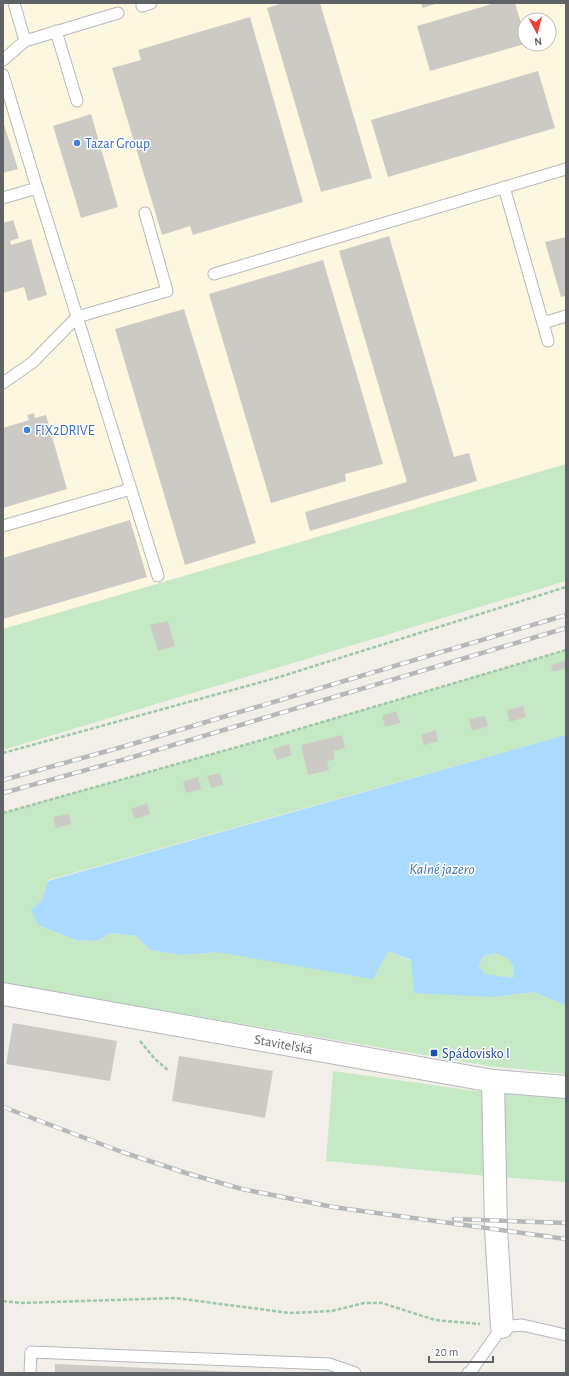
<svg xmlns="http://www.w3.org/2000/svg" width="569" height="1376" viewBox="0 0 569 1376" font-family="'Alegreya Sans',sans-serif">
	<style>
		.commercial { fill: #fef7e0; fill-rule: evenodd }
		.green { fill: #c5e8c5 }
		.water { fill: #aadaff; fill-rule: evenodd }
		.building { fill: #cccac5 }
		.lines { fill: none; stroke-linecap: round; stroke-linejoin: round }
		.service-casing { stroke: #b5b8bc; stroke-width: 13 }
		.minor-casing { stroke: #b5b8bc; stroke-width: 24 }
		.path { stroke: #9cc7a9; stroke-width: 2.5; stroke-dasharray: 4 2; stroke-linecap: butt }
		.service { stroke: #fff; stroke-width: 11 }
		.minor { stroke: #fff; stroke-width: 22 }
		.rail-casing { stroke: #b6b7b8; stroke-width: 4.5 }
		.rail { stroke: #fff; stroke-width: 3; stroke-dasharray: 9; stroke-linecap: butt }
		.shop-dot { fill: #3f7fe0; stroke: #fff; stroke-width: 1.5 }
		.transit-dot { fill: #1a4fb4; stroke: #fff; stroke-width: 1.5 }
		.labels { text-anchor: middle; stroke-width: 3; stroke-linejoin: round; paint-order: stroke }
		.shop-label { font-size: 14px; fill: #366cbe; stroke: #fff; text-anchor: start }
		.street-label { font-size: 14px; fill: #5f6368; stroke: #fff }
		.transit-label { font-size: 14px; fill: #164399; stroke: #fff; text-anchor: start }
		.water-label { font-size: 15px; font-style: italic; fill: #4174aa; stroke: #fff }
	</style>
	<rect width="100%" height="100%" fill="#f1efe8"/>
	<!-- commercial -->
	<path class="commercial" d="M3,3H566V468L3,631ZM525,20H549V44H525Z"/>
	<!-- green -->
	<path class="green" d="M566,464V581L3,750V629Z
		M566,650V735L48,880L42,900L38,925L76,940L96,941L110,933L136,936L150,950L182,955L217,952L388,951L495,997L533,992L566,1005V1074L488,1066L3,983V813L255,742Z
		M496,953L507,958L514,967L513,978L485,974L479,967L483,956Z
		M333,1071L482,1092L566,1099V1182L487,1176L326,1161Z"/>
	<!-- water -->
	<path class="water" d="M566,735V1005L533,992L495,997L414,993L411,960L388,951L373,979L217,952L182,955L150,950L136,936L111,933L96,941L76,940L38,925L31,910L42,900L48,881ZM495,953L507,958L514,967L513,978L485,974L479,967L483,956Z"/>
	<!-- building -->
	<path class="building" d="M283,3H320L372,178L321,192L267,8Z
		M421,3H438L423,8Z
		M495,3H515L525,36V44L430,71L417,26Z
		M250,17L303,202L193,235L190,226L162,235L112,68L141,60L138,50Z
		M538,71L555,128L388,177L371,120Z
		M91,114L118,207L81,218L53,126Z
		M3,121L18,169L3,173Z
		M13,220L19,238L10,241L11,245L31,239L47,295L28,301L24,287L3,293V223Z
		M389,236L454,457L469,453L477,481L310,531L305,512L407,482L339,251Z
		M566,237V296L561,297L545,242Z
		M323,260L383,464L345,474L346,481L271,503L209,294Z
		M184,309L256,543L185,565L115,329Z
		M34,413L35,418L46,415L67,489L3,508V428L29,420L27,415Z
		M130,520L147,577L3,619V558Z
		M168,621L175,646L158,651L150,625Z
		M566,660V668L553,672L551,665Z
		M523,706L526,717L509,722L507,710Z
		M396,711L400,723L385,727L382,716Z
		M485,716L488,726L472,731L469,719Z
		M436,730L438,741L424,745L421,735Z
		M342,735L345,748L333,751L335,759L327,761L329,770L308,775L301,745Z
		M289,744L292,755L277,760L273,749Z
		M220,773L223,785L211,788L207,776Z
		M198,777L201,789L186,793L183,782Z
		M147,803L150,814L135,819L131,809Z
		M69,814L71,824L56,828L53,817Z
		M13,1023L117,1041L110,1081L6,1064Z
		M179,1056L273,1071L265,1118L172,1101Z
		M55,1364L242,1372V1373H55Z"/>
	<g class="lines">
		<!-- service casing -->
		<g class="service-casing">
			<path id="service" d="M14,3L25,41
				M142,6L151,3
				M56,31L77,101
				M3,60L25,41L118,13
				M3,75L37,188L3,198
				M504,187L548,341
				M37,188L158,576
				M214,274L566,169
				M543,323L566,316
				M3,383L33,362L77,317L167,291L145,213
				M3,526L131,489
				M30,1373L31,1352L329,1364L355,1373
				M468,1373L471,1371L502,1327L522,1325L566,1335"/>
		</g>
		<!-- minor casing -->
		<g class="minor-casing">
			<g id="minor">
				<path id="s1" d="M3,994L493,1081L566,1087"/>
				<path d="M493,1081L496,1229L502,1327"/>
			</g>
		</g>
		<!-- path -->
		<path class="path" d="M3,753L276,678L566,587
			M3,813L255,742L566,650
			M140,1041L155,1059L169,1071
			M3,1301L21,1303L175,1298L290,1313L332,1311L364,1303H382L435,1320L480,1324"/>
		<!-- service -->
		<use href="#service" class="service"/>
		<!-- minor -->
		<use href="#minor" class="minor"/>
		<!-- rail casing -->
		<g class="rail-casing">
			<path id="rail" d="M3,780L129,745L566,615
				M3,793L133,757L566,628
				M3,1107L122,1152L186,1173L242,1189L333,1207L566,1239
				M454,1219L566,1223"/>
		</g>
		<!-- rail -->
		<use href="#rail" class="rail"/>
	</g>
	<!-- markers -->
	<g class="shop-dot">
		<circle cx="77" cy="143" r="4"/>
		<circle cx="27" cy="430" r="4"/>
	</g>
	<rect class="transit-dot" x="430" y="1049" width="8" height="8" rx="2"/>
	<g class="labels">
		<!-- shop labels -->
		<g class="shop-label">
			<text x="85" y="148">Tazar Group</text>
			<text x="35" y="435">FIX2DRIVE</text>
		</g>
		<!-- street labels -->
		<g class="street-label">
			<text dy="5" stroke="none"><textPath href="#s1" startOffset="285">Staviteľská</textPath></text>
		</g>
		<!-- transit labels -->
		<g class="transit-label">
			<text x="442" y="1058">Spádovisko I</text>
		</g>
		<!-- water labels -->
		<g class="water-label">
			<text x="442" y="874">Kalné jazero</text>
		</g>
	</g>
	<!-- border -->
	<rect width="569" height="1376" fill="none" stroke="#5f6368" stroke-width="8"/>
	<!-- north arrow -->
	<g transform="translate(537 32) rotate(173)"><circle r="19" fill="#ffffff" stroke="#bfc1c3"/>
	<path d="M0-3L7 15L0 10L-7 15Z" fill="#ea4335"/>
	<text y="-6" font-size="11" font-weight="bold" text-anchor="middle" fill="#5f6368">N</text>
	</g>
	<!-- scale -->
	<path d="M429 1356v6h64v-6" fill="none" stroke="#5f6368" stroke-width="2"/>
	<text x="435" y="1356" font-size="12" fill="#5f6368" stroke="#ffffff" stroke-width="3" paint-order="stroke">20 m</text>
</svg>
